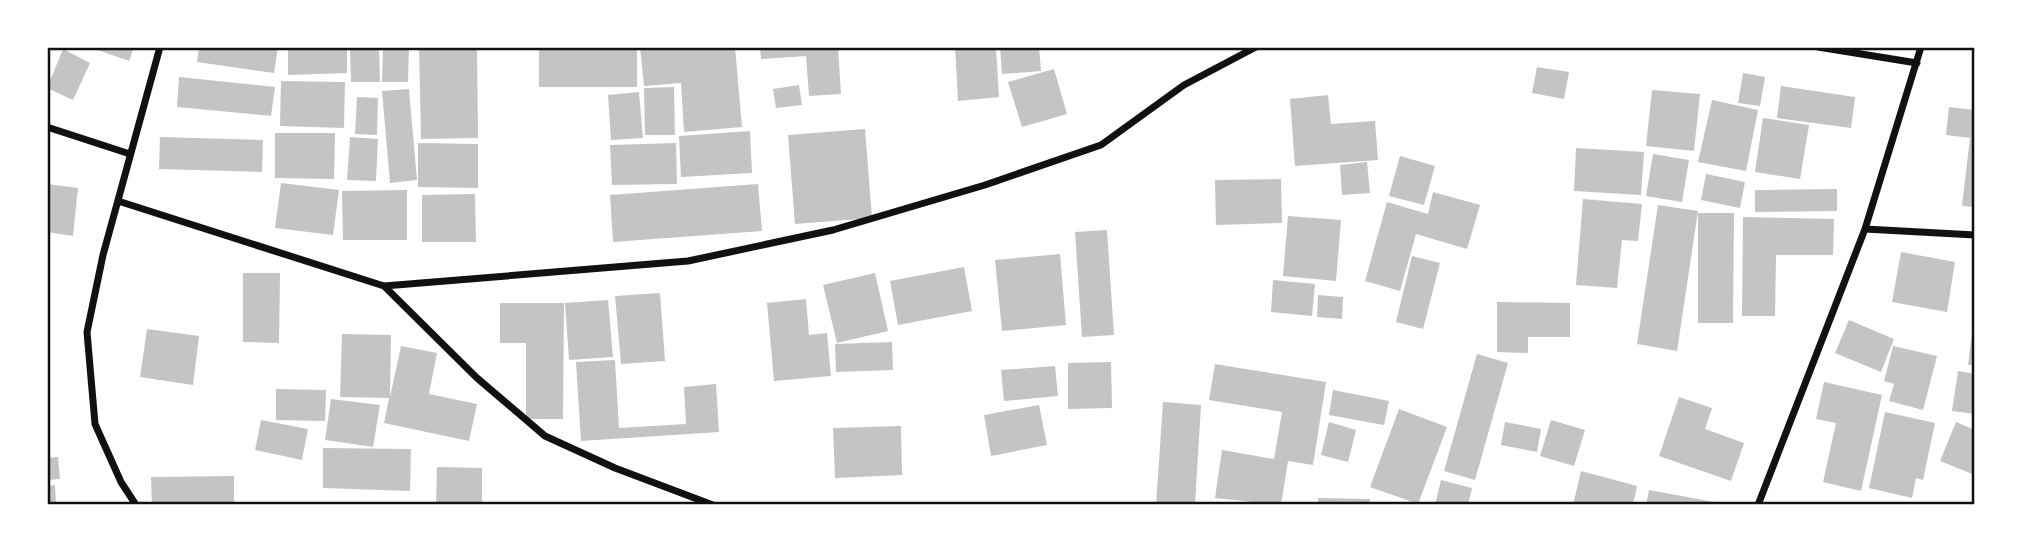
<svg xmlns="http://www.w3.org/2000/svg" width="2022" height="552" viewBox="0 0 2022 552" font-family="Roboto,sans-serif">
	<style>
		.building { fill: #c4c4c4 }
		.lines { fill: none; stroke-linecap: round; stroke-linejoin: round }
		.minor { stroke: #111; stroke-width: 7 }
		.neatline { fill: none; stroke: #111; stroke-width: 2.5 }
	</style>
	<rect width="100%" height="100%" fill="#fff"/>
	<!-- building -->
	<path class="building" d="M89,47H134L129,61Z
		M199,47H278L274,73L197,62Z
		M288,47H347V73L288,75Z
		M350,47H379L380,82H351Z
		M383,47H409L408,82H382Z
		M419,47H477L478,138L421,139Z
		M539,47H637V87H539Z
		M640,47H735L742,127L684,132L681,83L644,86Z
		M760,47H838L841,94L809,96L806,56L761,59Z
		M955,47H996L999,97L958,101Z
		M1000,47H1039L1041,71L1002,74Z
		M63,49L90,63L73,100L47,88Z
		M1537,67L1569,72L1564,99L1532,93Z
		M1054,69L1067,114L1022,127L1008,82Z
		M1743,73L1765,77L1760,106L1738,103Z
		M179,77L275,87L271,116L177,107Z
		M281,81L345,82L344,128L280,126Z
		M799,85L802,105L776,108L773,89Z
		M1781,86L1855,97L1851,128L1777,118Z
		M674,87L675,135H645L644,88Z
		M409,89L417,180L390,183L382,91Z
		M1652,90L1700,94L1694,151L1646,146Z
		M639,92L643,138L611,140L608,95Z
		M1328,95L1331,124L1375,121L1378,160L1295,166L1290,99Z
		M357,97L378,98L377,135L355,134Z
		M1712,100L1758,110L1746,171L1698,162Z
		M1949,107L1975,110V207L1962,206L1970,138L1946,135Z
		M1763,118L1809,125L1800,179L1755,172Z
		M865,129L872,218L795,224L788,135Z
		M750,131L752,173L681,177L679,136Z
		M275,133H335L334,179L275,178Z
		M160,137L263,140L262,172L159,169Z
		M350,137L378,139L376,181L347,180Z
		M418,143L478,144V188L418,187Z
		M676,143L677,184L612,185L610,145Z
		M1576,148L1644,152L1641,195L1574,191Z
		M1653,154L1689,160L1682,202L1646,196Z
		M1400,156L1435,166L1424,205L1389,196Z
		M1367,162L1370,193L1342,195L1340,165Z
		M1706,174L1745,182L1740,208L1701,200Z
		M1281,179L1282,223L1216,225L1215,180Z
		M281,183L339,190L333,235L275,228Z
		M47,184L78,188L73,236L47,232Z
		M758,184L762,231L613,242L610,195Z
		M1837,189V211L1755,212V190Z
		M407,190V240H343L342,191Z
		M1433,192L1480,205L1467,249L1416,234L1400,291L1365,281L1387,202L1428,214Z
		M475,194L476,242H422V195Z
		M1583,199L1642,204L1638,241L1622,240L1617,288L1576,285Z
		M1658,205L1698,211L1677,351L1637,344Z
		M1698,213H1734L1733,323H1698Z
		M1288,216L1341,220L1336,281L1283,276Z
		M1743,217L1834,219L1833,255H1776L1775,316H1742Z
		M1107,230L1114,335L1082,337L1075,232Z
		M1901,252L1955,262L1947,312L1892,302Z
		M1060,254L1066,325L1002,331L995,260Z
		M1412,256L1440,263L1423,329L1396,322Z
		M964,267L972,311L898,325L890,281Z
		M243,273H280L279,343L243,342Z
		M875,273L888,331L837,343L823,285Z
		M1273,280L1315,284L1312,316L1271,312Z
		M660,293L665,361L621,364L615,296Z
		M1318,295L1343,297L1342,319L1317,317Z
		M806,299L809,335L827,333L831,376L774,381L767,303Z
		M608,300L613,357L569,360L565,303Z
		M1497,302L1570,303V337H1528V353L1497,352Z
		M500,303H564L563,419H526V343H500Z
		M1849,320L1894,339L1881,372L1835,353Z
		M1973,326H1975V365H1968Z
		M147,329L199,336L193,385L140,377Z
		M342,334L391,335L390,397L401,346L437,353L429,394L477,404L469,441L384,423L389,398L340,397Z
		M892,342L893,370L836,372L835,344Z
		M1893,346L1937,356L1923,410L1889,401L1894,384L1884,381Z
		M1477,354L1508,363L1475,480L1444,471Z
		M615,360L619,428L686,424L684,387L716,384L719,432L581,441L576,362Z
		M1111,362L1112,408L1068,409V363Z
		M1215,364L1326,382L1313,465L1288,461L1281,505L1215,498L1222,450L1274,459L1282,412L1209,400Z
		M1055,366L1058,396L1004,401L1001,370Z
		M1958,371L1975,374V414L1952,411Z
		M1824,382L1882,395L1861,491L1823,482L1836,423L1816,419Z
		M276,389L326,390L325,421L276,420Z
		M1333,390L1389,401L1384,425L1329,415Z
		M1679,397L1712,408L1705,429L1744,443L1731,481L1659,456Z
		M331,399L380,405L373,447L325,440Z
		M1163,402L1201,405L1195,505H1156Z
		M1039,405L1047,445L991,456L984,415Z
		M1399,409L1447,427L1418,504L1370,487Z
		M1885,412L1935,423L1923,480L1916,478L1912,498L1869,488Z
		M261,420L308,429L302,460L255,450Z
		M1551,420L1585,430L1574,466L1540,456Z
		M1329,422L1356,430L1348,462L1321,455Z
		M1505,422L1541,429L1537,452L1501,445Z
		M1956,422L1975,430V475L1940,461Z
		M901,426L902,475L835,478L833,428Z
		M323,448L411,449L410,491L323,488Z
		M58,457L60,479L47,480V458Z
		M437,467L482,468V505H436Z
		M1581,471L1637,486L1633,505H1573Z
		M234,476V505H152L151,477Z
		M1441,480L1472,488L1468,505H1435Z
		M55,485L56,505H47V486Z
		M1649,490L1720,503V505H1646Z
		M1318,498L1370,499V505H1318Z"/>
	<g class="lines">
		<!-- minor -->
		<path class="minor" d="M1818,47L1917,63
			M47,127L130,154
			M118,201L384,286L688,261L833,230L985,185L1101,145L1184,85L1256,47
			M1865,229L1975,235
			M384,286L477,378L545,436L615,468L713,505
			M136,505L121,482L95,424L87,332L103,255L160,47
			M1758,505L1865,229L1921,47"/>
	</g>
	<!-- border -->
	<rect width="2022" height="552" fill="none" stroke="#ffffff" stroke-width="98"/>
	<rect x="49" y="49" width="1924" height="454" class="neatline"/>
</svg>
